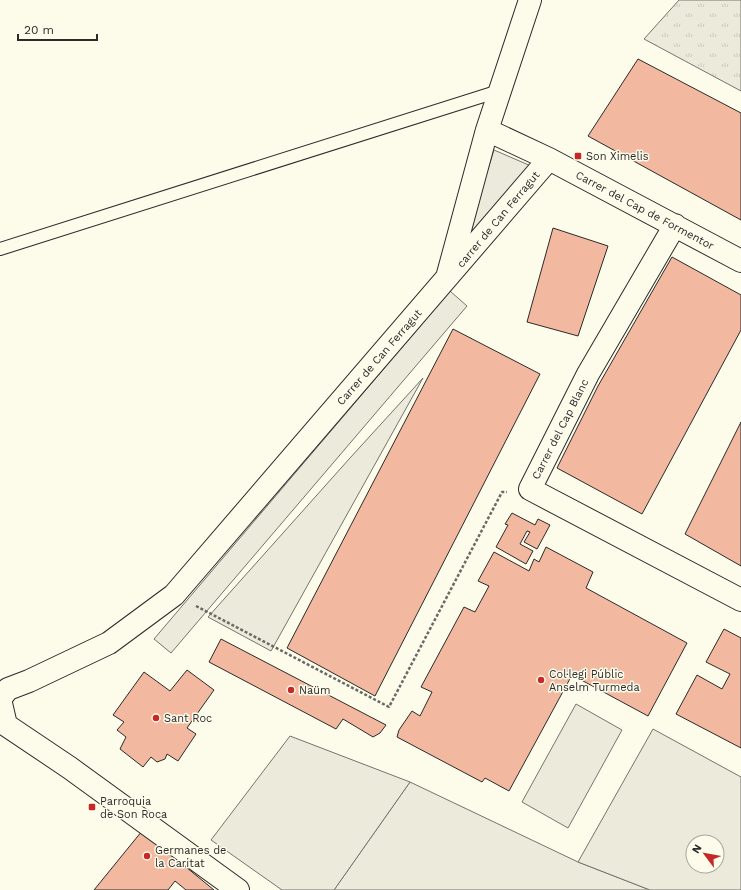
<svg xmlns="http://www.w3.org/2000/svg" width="741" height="890" viewBox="0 0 741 890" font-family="'Work Sans',sans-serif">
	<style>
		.park { fill: url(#park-tufts); stroke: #74746e }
		.garden { fill: #ecebdb; stroke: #74746e }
		.parking { fill: #eceadb; stroke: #74746e; fill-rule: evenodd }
		.building { fill: #f2b8a0; stroke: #2b2b2b }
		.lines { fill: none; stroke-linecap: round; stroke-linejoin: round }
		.service-casing { stroke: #2b2b2b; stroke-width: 14 }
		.minor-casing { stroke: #2b2b2b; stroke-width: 24 }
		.path { stroke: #6a6964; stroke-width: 2.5; stroke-dasharray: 3 2; stroke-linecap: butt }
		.service { stroke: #fdfbea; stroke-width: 12 }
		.minor { stroke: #fdfbea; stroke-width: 22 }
		.poi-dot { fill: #c62828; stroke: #fdfbea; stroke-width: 1.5 }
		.labels { text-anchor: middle; stroke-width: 3; stroke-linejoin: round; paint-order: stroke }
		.poi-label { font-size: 11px; fill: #2b2b2b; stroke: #fdfbea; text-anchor: start }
		.street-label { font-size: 11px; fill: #2b2b2b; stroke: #fdfbea }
	</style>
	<defs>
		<pattern id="park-tufts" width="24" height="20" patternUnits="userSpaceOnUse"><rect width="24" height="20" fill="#ecebdb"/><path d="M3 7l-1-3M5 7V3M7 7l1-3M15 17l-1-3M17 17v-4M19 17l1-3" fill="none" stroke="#cbcabc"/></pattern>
	</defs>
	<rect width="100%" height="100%" fill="#fdfbea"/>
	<!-- park -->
	<path class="park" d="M679,0H741V91L644,39Z"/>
	<!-- garden -->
	<path class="garden" d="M576,704L622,730L568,828L522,802Z
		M410,782L578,862L650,890H334Z"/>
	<!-- parking -->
	<path class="parking" d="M494,150L531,166L463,248Z
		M450,291L467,306L171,653L154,639Z
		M423,378L271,651L208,617L350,458Z
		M653,729L741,777V890H650L578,862ZM693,842H717V866H693Z
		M290,736L410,782L334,890H282L211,840Z"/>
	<!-- building -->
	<path class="building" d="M638,59L741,113V220L588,136Z
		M553,228L608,246L578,336L527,322Z
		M672,257L741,295V330L642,514L557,468L598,386Z
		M453,329L540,374L375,696L287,648Z
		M741,422V566L685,534Z
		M512,513L535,525L538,519L550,525L537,549L524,542L530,532L527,531L520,544L533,551L526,564L496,547L508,525L505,524Z
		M546,547L593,572L586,588L687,643L648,716L572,675L509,791L485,778L482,782L397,737L399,730L412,711L420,716L432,692L421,687L464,607L475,612L489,586L478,581L494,552L529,571L534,559L539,562Z
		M724,629L741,638V748L676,714L697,675L722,689L730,674L706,662Z
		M221,639L386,725L380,733L373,737L343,719L336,729L209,662Z
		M187,670L214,690L187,728L196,734L178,761L167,754L165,759L157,762L151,757L143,767L120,749L126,737L117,730L124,722L113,715L144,672L170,691Z
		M142,831L214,890H186L175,881L168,890H94Z"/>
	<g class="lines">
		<!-- service casing -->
		<g class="service-casing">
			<path id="service" d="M0,249L499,91"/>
		</g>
		<!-- minor casing -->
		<g class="minor-casing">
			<path id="minor" d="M487,130L549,159L741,261
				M675,225L588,374L530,489L741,600
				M448,274L487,130L530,0
				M0,699L8,689L29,681L109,643L174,595L549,159
				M0,699L6,725L70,768L238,890"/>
		</g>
		<!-- path -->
		<path class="path" d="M196,606L389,707L502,492H507"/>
		<!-- service -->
		<use href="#service" class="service"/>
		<!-- minor -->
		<use href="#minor" class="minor"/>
	</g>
	<!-- markers -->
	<g class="poi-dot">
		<rect x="574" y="152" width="8" height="8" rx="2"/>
		<circle cx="541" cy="680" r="4"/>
		<circle cx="291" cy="690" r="4"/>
		<circle cx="156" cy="718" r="4"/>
		<rect x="88" y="803" width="8" height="8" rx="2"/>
		<circle cx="147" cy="856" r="4"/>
	</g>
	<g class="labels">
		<!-- poi labels -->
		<g class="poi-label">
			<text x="586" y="160">Son Ximelis</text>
			<text x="549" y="678">Col·legi Públic<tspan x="549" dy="13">Anselm Turmeda</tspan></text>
			<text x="299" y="694">Naüm</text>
			<text x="164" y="722">Sant Roc</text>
			<text x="100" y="805">Parroquia<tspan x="100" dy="13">de Son Roca</tspan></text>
			<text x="155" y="854">Germanes de<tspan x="155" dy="13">la Caritat</tspan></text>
		</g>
		<!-- street labels -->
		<g class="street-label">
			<text transform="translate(645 210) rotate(28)" y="4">Carrer del Cap de Formentor</text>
			<text transform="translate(498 219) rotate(-50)" y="4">carrer de Can Ferragut</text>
			<text transform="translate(379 357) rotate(-49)" y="4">Carrer de Can Ferragut</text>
			<text transform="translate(560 429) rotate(-63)" y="4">Carrer del Cap Blanc</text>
		</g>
	</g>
	<!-- north arrow -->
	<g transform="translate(705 854) rotate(302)"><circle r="19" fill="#fdfbea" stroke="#a9a89e"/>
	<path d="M0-3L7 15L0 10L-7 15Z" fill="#c62828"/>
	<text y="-6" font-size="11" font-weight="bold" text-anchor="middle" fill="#2b2b2b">N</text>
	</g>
	<!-- scale -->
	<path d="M18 34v6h79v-6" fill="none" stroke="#2b2b2b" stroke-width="2"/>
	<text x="24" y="34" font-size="12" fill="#2b2b2b" stroke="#fdfbea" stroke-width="3" paint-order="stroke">20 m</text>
</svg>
